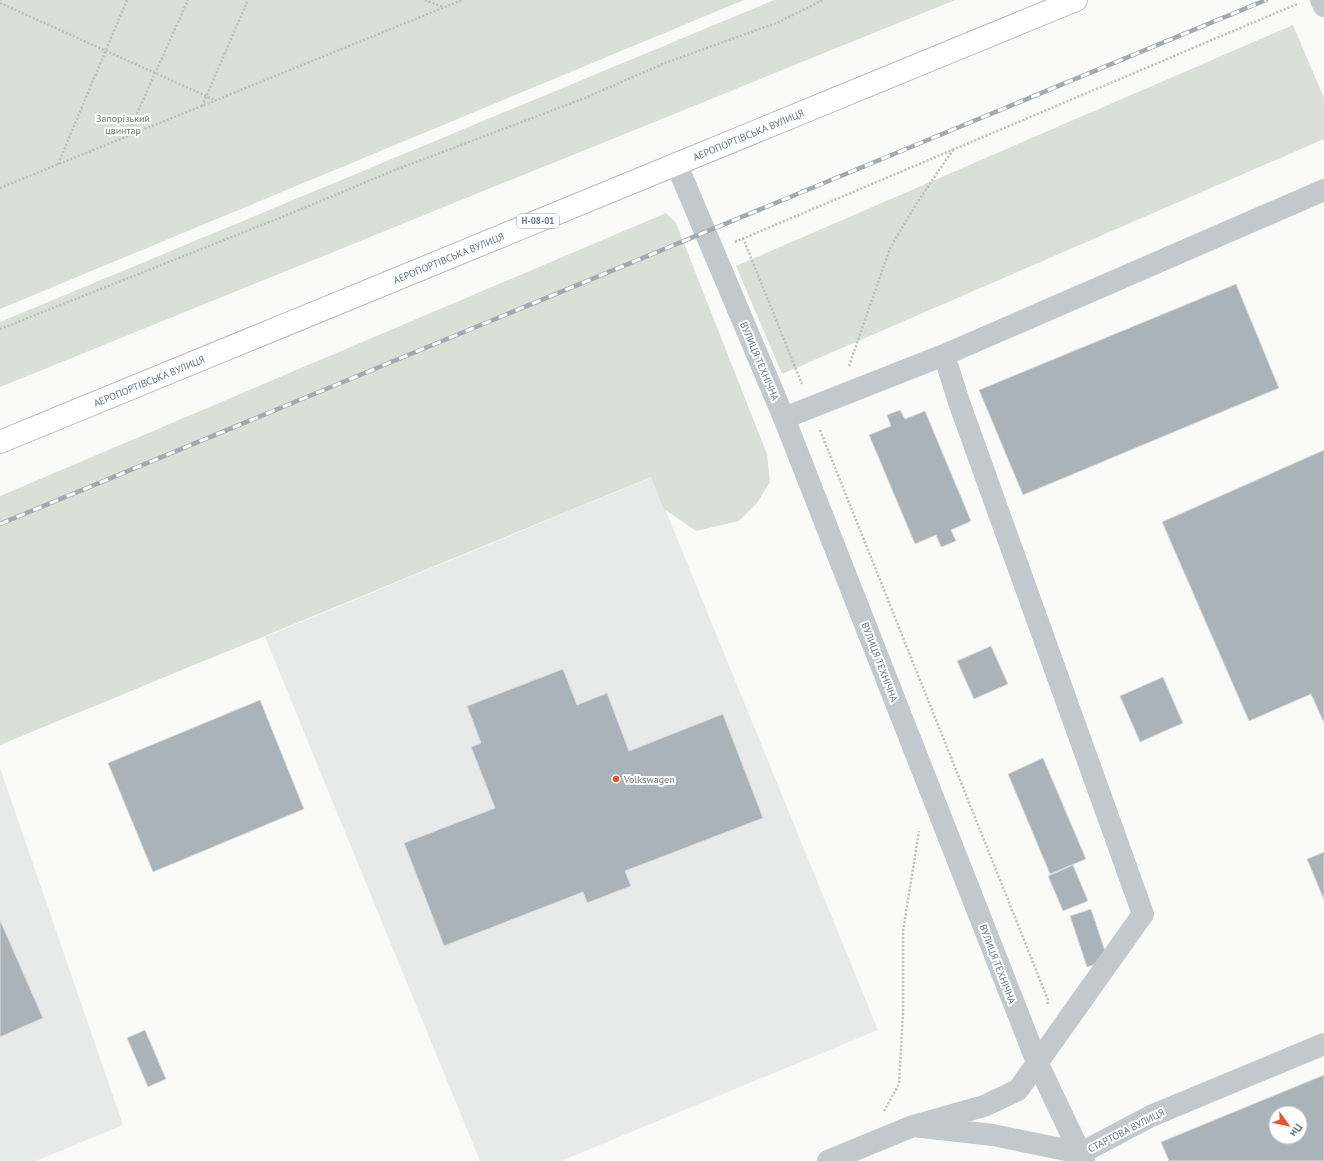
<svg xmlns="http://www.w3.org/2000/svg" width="1324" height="1161" viewBox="0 0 1324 1161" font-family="'PT Sans',sans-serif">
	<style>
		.built { fill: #e8e9e9 }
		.green { fill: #dadfd7 }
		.building { fill: #aab3b9; stroke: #dcdcda; fill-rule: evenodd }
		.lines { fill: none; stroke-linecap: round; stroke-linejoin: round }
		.major-casing { stroke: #b5babe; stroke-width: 24 }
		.path { stroke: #bbbfc2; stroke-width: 2.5; stroke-dasharray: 2 2; stroke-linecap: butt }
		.minor { stroke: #c3c8cc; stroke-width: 22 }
		.major { stroke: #fff; stroke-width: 22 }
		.rail-casing { stroke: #a2aab0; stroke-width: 4.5 }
		.rail { stroke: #fff; stroke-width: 3; stroke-dasharray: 9; stroke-linecap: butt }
		.poi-dot { fill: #e4572e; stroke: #fff; stroke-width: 1.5 }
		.labels { text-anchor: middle; stroke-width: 4; stroke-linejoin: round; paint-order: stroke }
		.shield { fill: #fff; stroke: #939fa8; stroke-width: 1 }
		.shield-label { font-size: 9px; font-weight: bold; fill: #657683 }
		.park-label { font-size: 10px; fill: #687a64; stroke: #fff }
		.street-label { font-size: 10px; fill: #657683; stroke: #fff }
		.poi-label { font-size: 10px; fill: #657683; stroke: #fff; text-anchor: start }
	</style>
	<rect width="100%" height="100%" fill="#fafaf8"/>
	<!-- built -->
	<path class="built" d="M652,477L878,1030L561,1161H480L265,637Z
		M0,768L123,1125L36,1161H0Z"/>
	<!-- green -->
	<path class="green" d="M0,0H744L0,309Z
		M774,0H955L0,387V322Z
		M1293,25L1324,98V139L782,374L736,266Z
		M666,213L676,223L767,454L770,482L757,503L739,521L696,531L664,509L651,477L0,745V496Z"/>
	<!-- building -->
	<path class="building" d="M1236,284L1279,388L1023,495L979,390Z
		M900,410L905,419L925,411L971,521L951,530L956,541L941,547L936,535L915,544L869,435L891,426L887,415Z
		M1324,450V723L1311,694L1249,721L1162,522Z
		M991,646L1008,684L974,699L957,661Z
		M563,669L577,705L607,693L629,751L723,714L763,818L625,871L631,886L587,903L583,892L444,946L404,843L495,808L471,747L481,743L467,706Z
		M1163,677L1183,723L1140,742L1120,696Z
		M260,700L304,809L153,872L108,763Z
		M1043,758L1086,859L1050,874L1008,774Z
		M1324,852V900L1307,859Z
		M1073,865L1088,901L1063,911L1048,876Z
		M1091,909L1108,960L1087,967L1070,916Z
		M0,920L43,1018L0,1037Z
		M145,1030L166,1079L148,1087L127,1038Z
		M1324,1075V1161H1169L1161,1142ZM1276,1113H1300V1137H1276Z"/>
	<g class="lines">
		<!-- major casing -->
		<g class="major-casing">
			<g id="major">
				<path id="s1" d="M0,442L1076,0"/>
			</g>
		</g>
		<!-- path -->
		<path class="path" d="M425,0L443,7
			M0,3L215,100
			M202,106L248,0
			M127,136L188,0
			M58,164L127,0
			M0,188L462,0
			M743,238L802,384
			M735,242L1297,4
			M0,329L287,215L395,170L585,98L665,63L779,22L823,0
			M849,366L890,248L920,198L953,150
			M820,430L1048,1000L1047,1005
			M884,1111L899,1084L903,1012V931L919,831"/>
		<!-- minor -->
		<path class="minor" d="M1321,0L1324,6
			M676,163L784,418L1037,1062L1084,1161
			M944,355L1324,190
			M784,418L944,355L960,405L1143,914L1018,1090L984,1106L913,1126
			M828,1161L913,1126L993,1135L1081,1153L1151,1116L1324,1044"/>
		<!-- major -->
		<use href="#major" class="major"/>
		<!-- rail casing -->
		<g class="rail-casing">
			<path id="rail" d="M0,524L1266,0"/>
		</g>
		<!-- rail -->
		<use href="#rail" class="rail"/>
	</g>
	<!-- markers -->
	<circle class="poi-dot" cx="616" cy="779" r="4"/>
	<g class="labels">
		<!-- shield labels -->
		<rect class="shield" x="517" y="214" width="42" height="14" rx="3"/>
		<g class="shield-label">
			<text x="538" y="224">Н-08-01</text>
		</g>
		<!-- park labels -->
		<g class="park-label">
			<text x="123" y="122">Запорізький<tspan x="123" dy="12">цвинтар</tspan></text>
		</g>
		<!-- street labels -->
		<g class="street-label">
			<text dy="4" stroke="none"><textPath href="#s1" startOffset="809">АЕРОПОРТІВСЬКА ВУЛИЦЯ</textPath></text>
			<text dy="4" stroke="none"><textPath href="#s1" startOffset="485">АЕРОПОРТІВСЬКА ВУЛИЦЯ</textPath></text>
			<text transform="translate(760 361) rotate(67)" y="4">ВУЛИЦЯ ТЕХНІЧНА</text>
			<text dy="4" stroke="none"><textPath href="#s1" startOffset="161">АЕРОПОРТІВСЬКА ВУЛИЦЯ</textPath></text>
			<text transform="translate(880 662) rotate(69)" y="4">ВУЛИЦЯ ТЕХНІЧНА</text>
			<text transform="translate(998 964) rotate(69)" y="4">ВУЛИЦЯ ТЕХНІЧНА</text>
			<text transform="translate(1126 1130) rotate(-27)" y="4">СТАРТОВА ВУЛИЦЯ</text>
		</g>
		<!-- poi labels -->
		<g class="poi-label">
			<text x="624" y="783">Volkswagen</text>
		</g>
	</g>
	<!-- north arrow -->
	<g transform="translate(1288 1125) rotate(123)"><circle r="19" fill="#ffffff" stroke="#c1c8cd"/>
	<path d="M0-3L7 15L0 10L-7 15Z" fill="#e4572e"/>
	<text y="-6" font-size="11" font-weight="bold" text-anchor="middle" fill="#657683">Пн</text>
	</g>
</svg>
